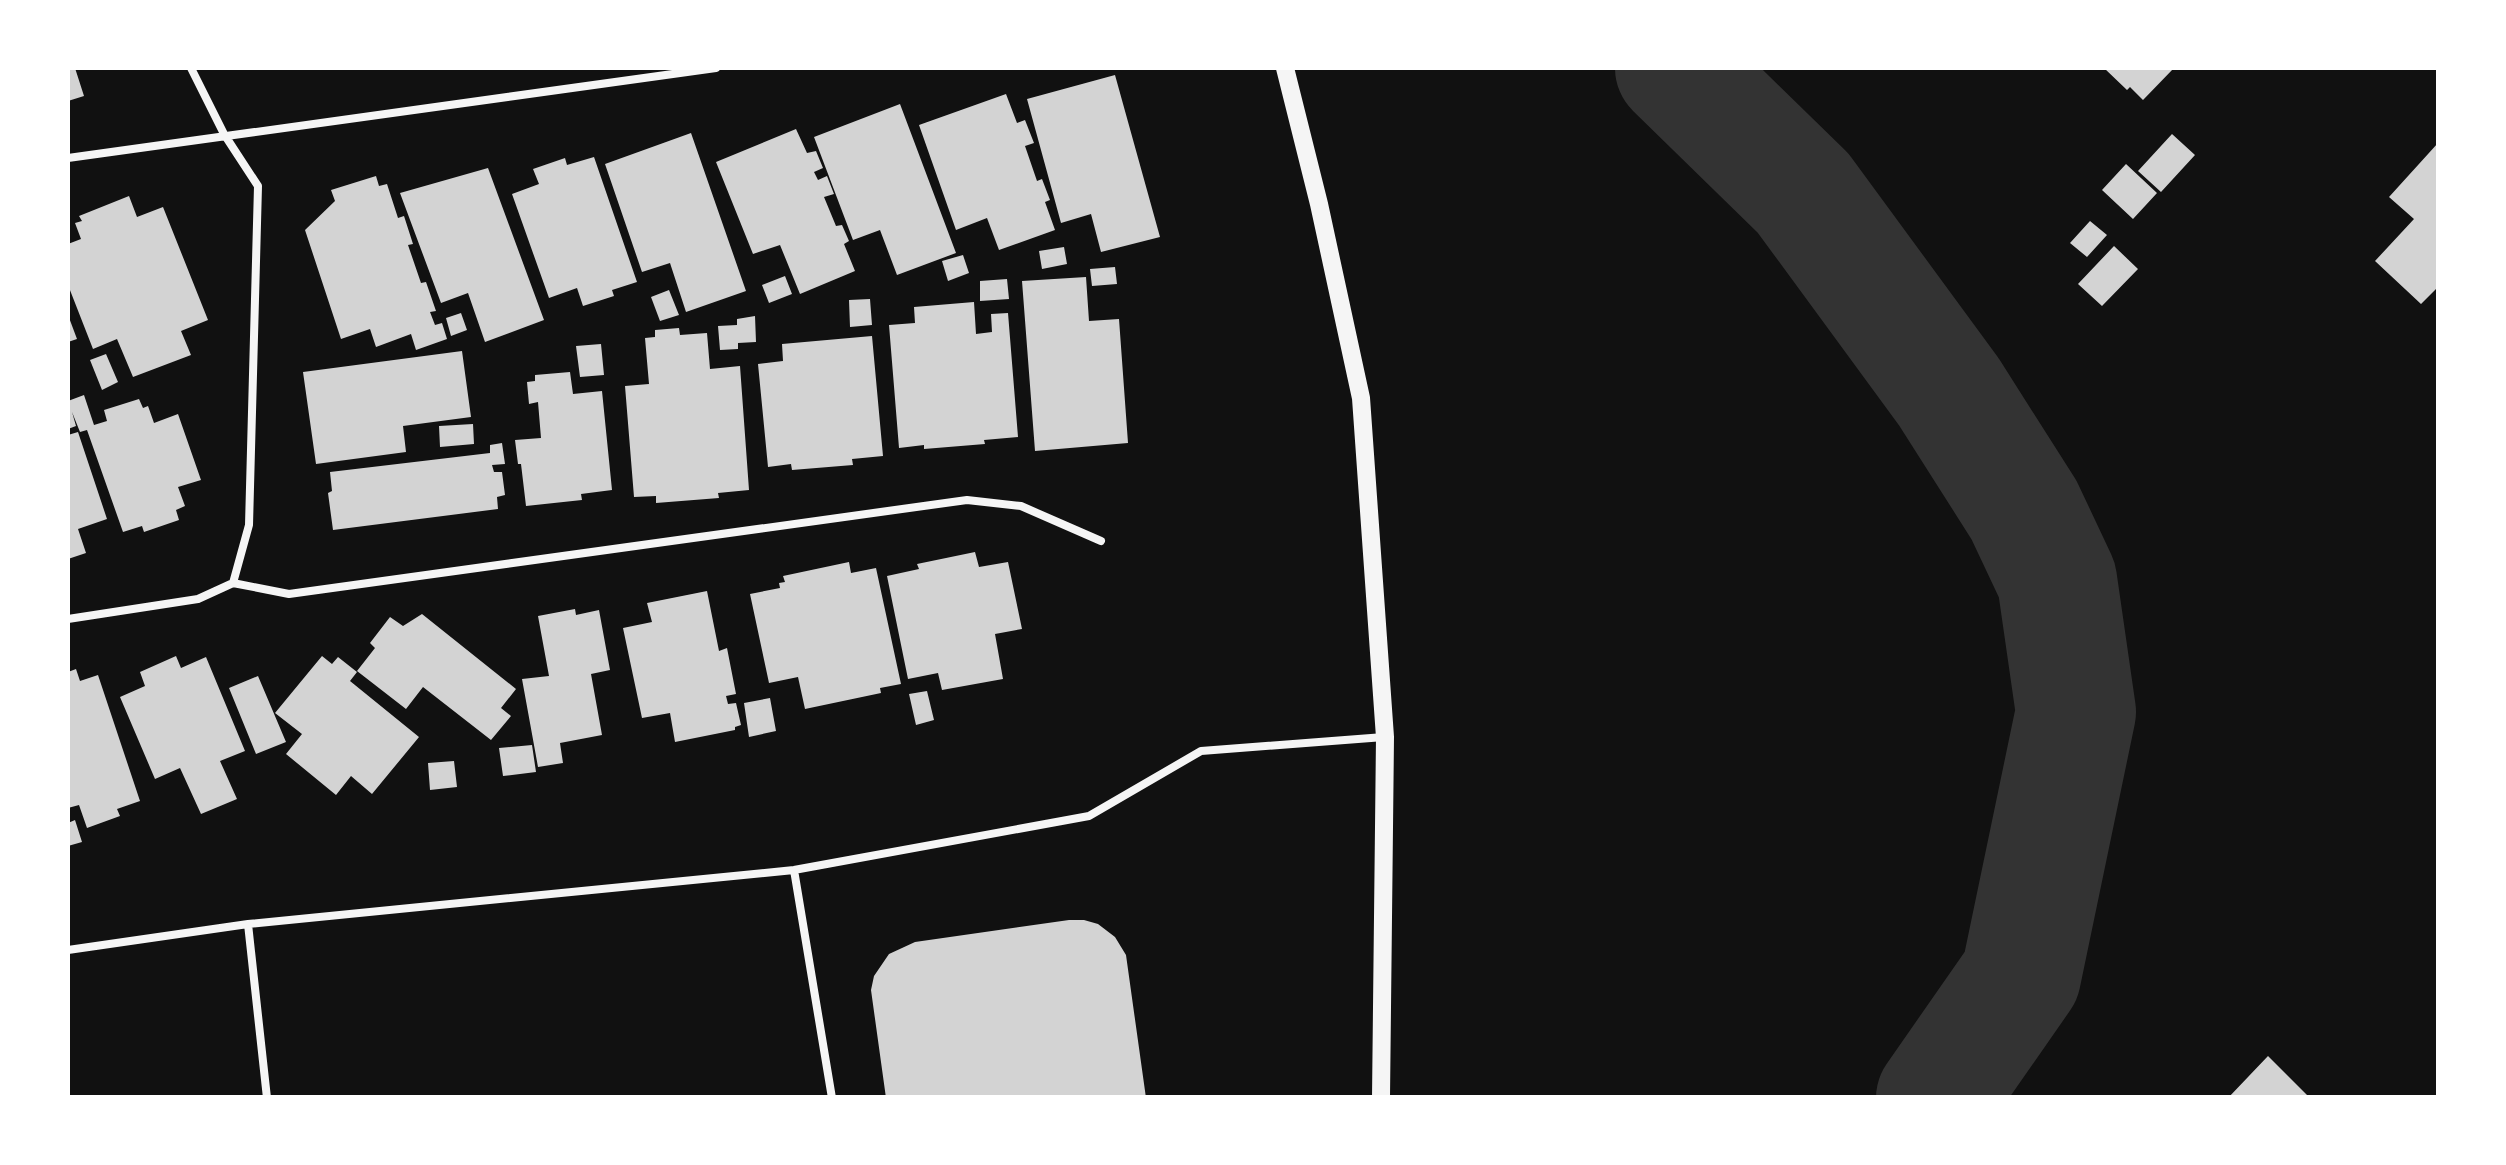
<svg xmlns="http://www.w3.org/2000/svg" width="2506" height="1165" viewBox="0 0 2506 1165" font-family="Inter,sans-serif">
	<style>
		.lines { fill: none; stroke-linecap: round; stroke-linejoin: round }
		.river { stroke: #333; stroke-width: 120 }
		.building { fill: #d3d3d3 }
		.service { stroke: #f5f5f5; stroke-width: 8 }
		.tertiary { stroke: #f5f5f5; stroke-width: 18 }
	</style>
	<rect width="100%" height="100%" fill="#111"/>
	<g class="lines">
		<!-- river -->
		<path class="river" d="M1675,68L1803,193L1949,392L2024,510L2057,580L2076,712L2021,976L1936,1098"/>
	</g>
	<!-- building -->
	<path class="building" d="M68,68H75L84,96L68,101Z
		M2104,68H2174L2143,100L2130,87L2127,90Z
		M1115,75L1160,237L1101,252L1091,214L1061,223L1027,99Z
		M1006,94L1017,123L1025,120L1034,143L1025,146L1037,181L1042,179L1050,200L1045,202L1055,230L999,250L987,218L956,230L919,125Z
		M900,104L956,253L897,275L880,230L853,240L814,137Z
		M796,129L807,153L816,151L823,168L814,172L818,180L827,176L834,194L824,197L836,226L842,225L849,241L844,244L855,271L800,294L780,245L753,254L716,162Z
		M691,133L746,291L686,312L670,263L642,272L605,164Z
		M2172,134L2195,155L2161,192L2138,171Z
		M2438,143V291L2436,289L2421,304L2375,261L2414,219L2389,197Z
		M594,157L637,282L612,290L614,296L583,306L577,288L549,298L512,194L539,184L533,169L565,158L567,165Z
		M2126,164L2157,193L2133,219L2102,190Z
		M488,168L544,320L485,342L468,293L441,303L400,193Z
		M376,176L379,186L387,184L398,218L404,216L413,244L408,245L421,283L426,282L436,311L430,312L435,325L442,323L447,339L416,350L411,334L376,347L370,329L341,339L305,230L335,201L331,190Z
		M129,196L137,217L163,207L208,320L181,331L191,355L133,377L117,339L93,349L68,285V244L81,239L75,223L82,221L79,216Z
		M2090,221L2107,235L2087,257L2070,243Z
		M2114,246L2138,269L2102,306L2078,284Z
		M1064,247L1067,264L1042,269L1039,251Z
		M963,255L969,273L948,281L942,261Z
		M1115,267L1117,284L1092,286L1090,269Z
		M785,276L792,294L769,303L762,285Z
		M1086,277L1089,321L1119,319L1128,443L1035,451L1022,281Z
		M1007,279L1009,299L980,301V281Z
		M669,290L679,315L660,321L651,297Z
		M870,299L872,325L850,327L849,300Z
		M974,302L976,334L992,332L991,314L1008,313L1018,437L984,440L985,444L924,449V445L899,448L889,325L915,323L914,307Z
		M461,313L467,330L451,336L446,318Z
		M68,315L77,339L68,342Z
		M755,316L756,342L738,343V349L720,350L718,326L737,325V319Z
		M679,328L680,335L707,333L710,369L740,366L749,490L718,493L719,498L656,503V496L634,497L625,386L649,384L645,338L655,337V330Z
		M872,336L883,456L852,459L853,465L792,470L791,464L768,467L758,364L783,361L782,344Z
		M601,344L604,375L580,377L576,346Z
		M462,351L471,417L403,426L406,452L316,464L303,372Z
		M106,354L118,382L102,390L90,360Z
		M570,372L573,394L602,391L612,490L581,494L582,500L526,506L521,464H518L515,440L541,438L538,402L529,404L527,382L535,381V375Z
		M84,395L94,425L107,421L104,410L139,399L143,408L148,406L154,423L178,414L201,480L178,487L185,506L176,510L179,520L144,532L142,526L123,532L87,430L80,432L72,412L76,426L68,429V401Z
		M473,424L474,444L440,447L439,426Z
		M78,432L107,519L78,529L86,553L68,559V435Z
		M502,443L505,464L492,465L494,472H502L505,495L497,497L498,509L333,530L328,493L332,491L330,472L490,453V445Z
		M975,552L979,567L1008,562L1022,629L995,634L1003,679L942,690L938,673L908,679L887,576L919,569L917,564Z
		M849,562L851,573L876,568L901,684L880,688L881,693L805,709L798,677L769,683L750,594L780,588L779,583L785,582L783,576Z
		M707,591L719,651L727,648L736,694L726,696L728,704L736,703L741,725L735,727V730L675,742L670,713L642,718L623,628L652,622L647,603Z
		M575,609L576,615L599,610L610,670L591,674L602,735L560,743L563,763L538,767L522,679L549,676L538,616Z
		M422,614L516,689L501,708L511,716L491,740L423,687L406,709L357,671L375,648L370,643L390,617L403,626Z
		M176,656L181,668L206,657L245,751L220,761L237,799L201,814L180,768L155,779L120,697L145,686L140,672Z
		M322,656L332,664L338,657L357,672L350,681L419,737L372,794L351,776L336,795L286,754L302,734L275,713Z
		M76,669L80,681L98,675L140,801L117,809L120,816L87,828L79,805L68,808V672Z
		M258,676L286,742L256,754L229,688Z
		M927,691L934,720L916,725L909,694Z
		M770,698L776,731L749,737L744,703Z
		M532,745L536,772L503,776L499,748Z
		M454,761L457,787L430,790L428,763Z
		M75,820L82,842L68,846V823Z
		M1069,920H1084L1098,924L1115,937L1126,955L1146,1098H886L871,990L874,976L889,954L915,942Z
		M2268,1056L2310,1098H2228Z"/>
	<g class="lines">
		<!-- service -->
		<path class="service" d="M191,68L224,134L258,186L249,525L233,583
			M68,158L716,68
			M233,583L289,594L967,500L1021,506L1101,541
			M68,619L198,599L233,583
			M794,870L832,1098
			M68,950L248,924
			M267,1098L248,924L794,870L1089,816L1201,751L1384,737"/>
		<!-- tertiary -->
		<path class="tertiary" d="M1285,68L1319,204L1361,398L1385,737L1381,1098"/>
	</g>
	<!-- border -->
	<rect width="2506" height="1165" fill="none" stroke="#ffffff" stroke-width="140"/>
</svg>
